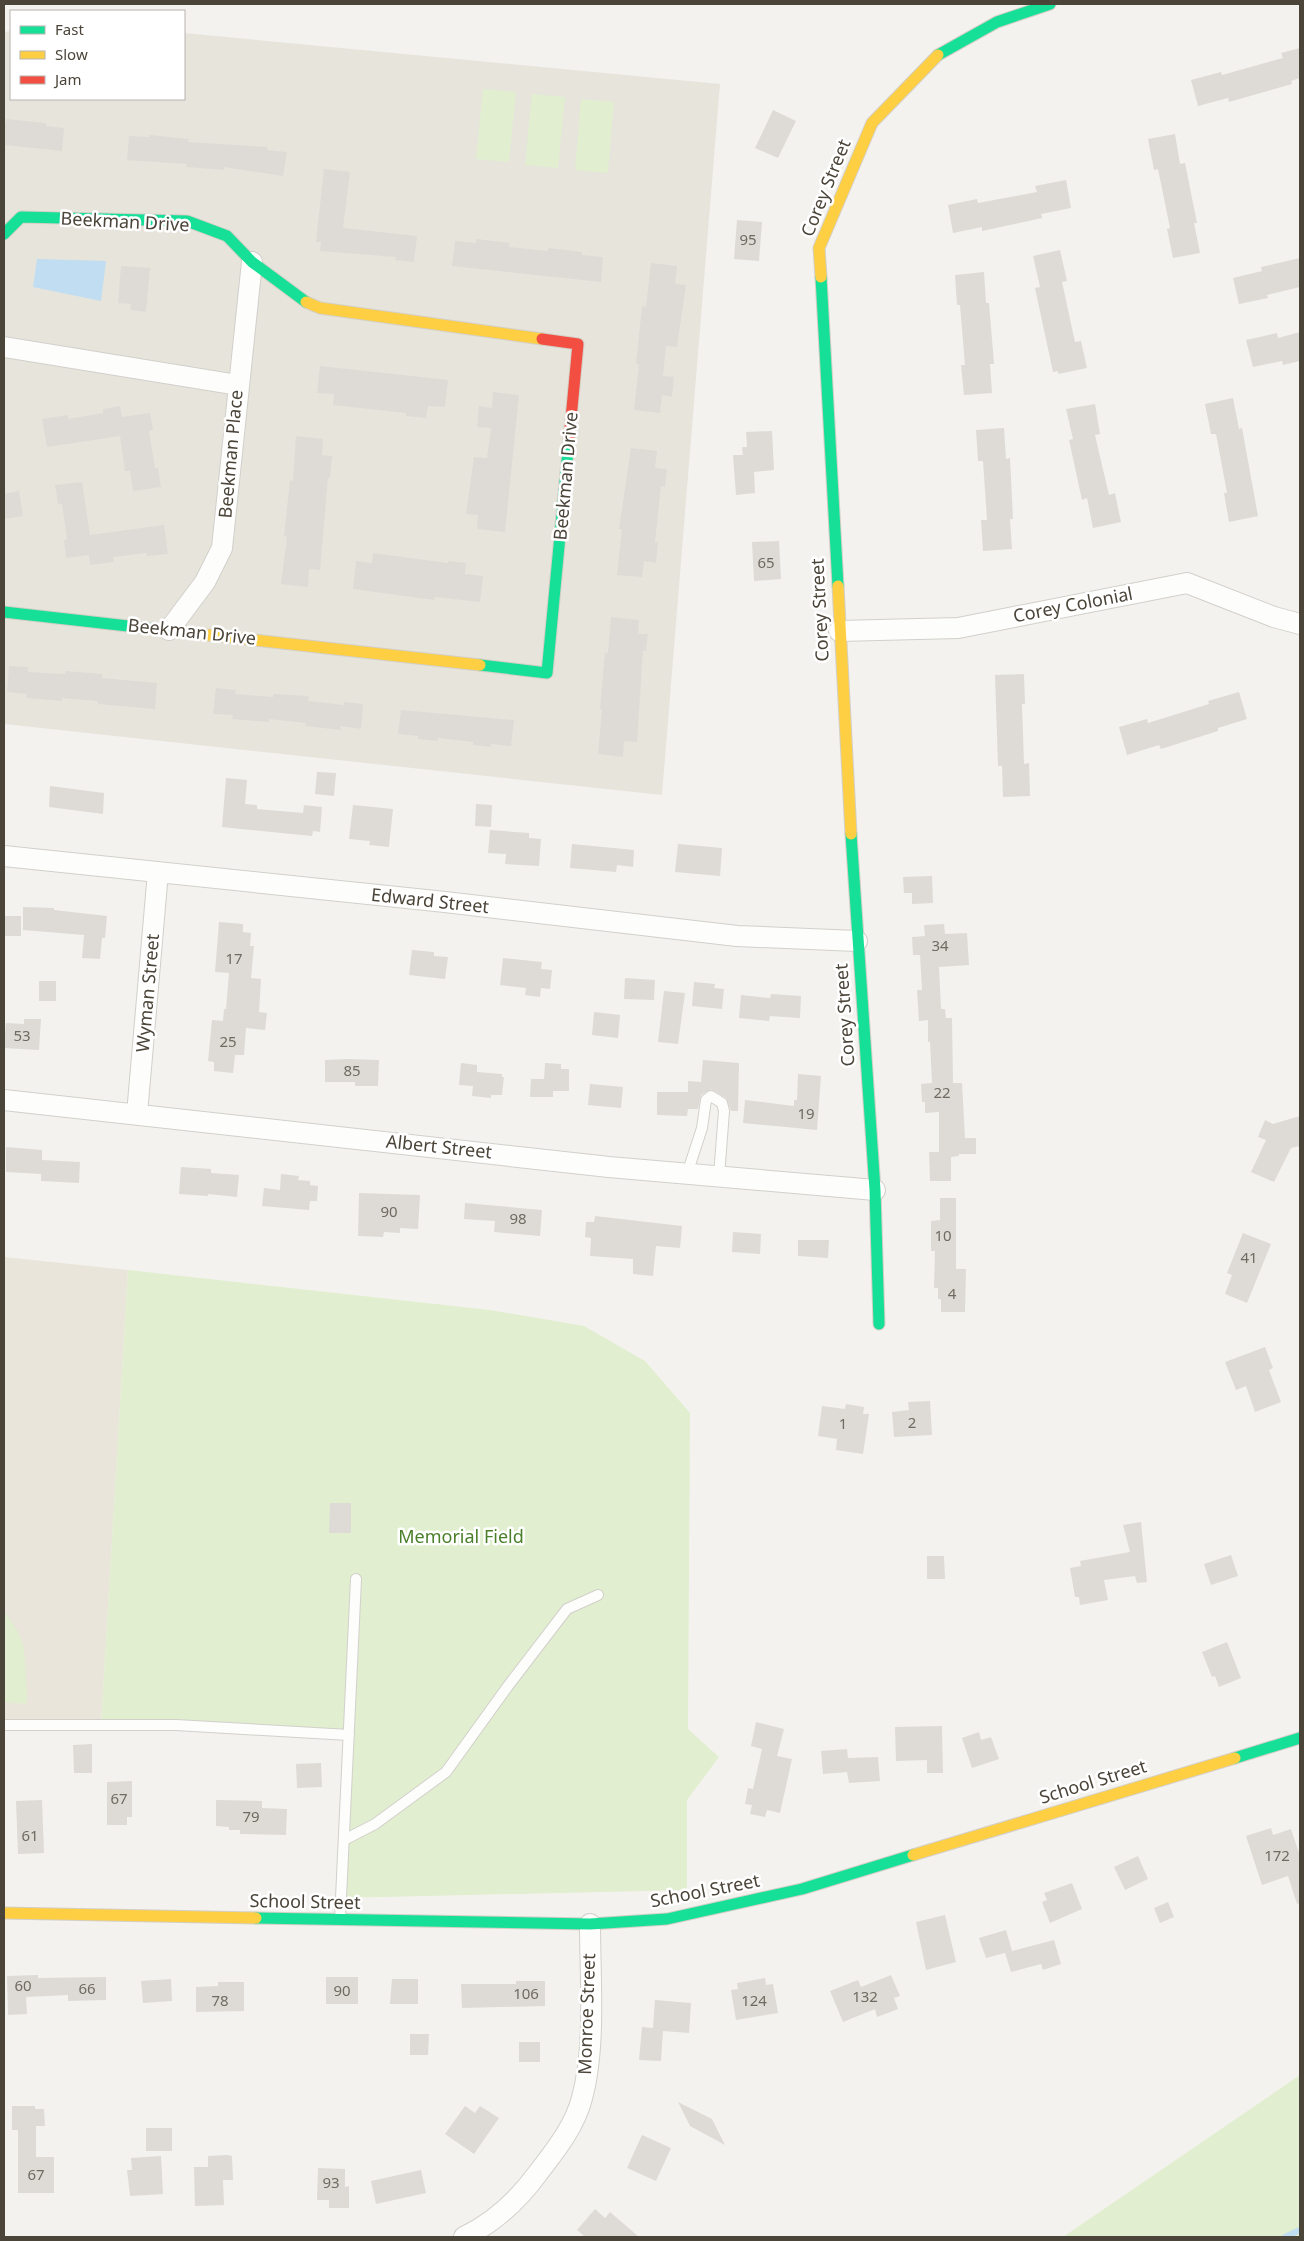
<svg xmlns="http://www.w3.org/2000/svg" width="1304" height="2241" viewBox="0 0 1304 2241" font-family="'Noto Sans',sans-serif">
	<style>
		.residential { fill: #e7e4dc }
		.education { fill: #eae5da }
		.green { fill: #e1eecf }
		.water { fill: #c0ddf1 }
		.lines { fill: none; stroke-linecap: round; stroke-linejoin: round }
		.stream { stroke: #c0ddf1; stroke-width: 6 }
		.building { fill: #dedbd6 }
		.lane-casing { stroke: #d2d0cb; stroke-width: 12 }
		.street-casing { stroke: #d2d0cb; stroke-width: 22 }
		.fast-casing { stroke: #d3cfc5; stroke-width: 13 }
		.slow-casing { stroke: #d3cfc5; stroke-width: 13 }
		.jam-casing { stroke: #d3cfc5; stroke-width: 13 }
		.lane { stroke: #fdfdfc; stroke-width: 10 }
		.street { stroke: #fdfdfc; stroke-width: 20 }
		.fast { stroke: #16e098; stroke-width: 11 }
		.slow { stroke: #ffcf43; stroke-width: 11 }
		.jam { stroke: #f24e42; stroke-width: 11 }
		.labels { text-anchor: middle; stroke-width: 5; stroke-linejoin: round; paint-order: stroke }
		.number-label { font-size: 15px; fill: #706a61 }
		.street-label { font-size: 18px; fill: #4b4439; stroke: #fff }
		.park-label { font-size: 18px; fill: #4a7f2a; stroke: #fff }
	</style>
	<rect width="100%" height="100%" fill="#f4f2ee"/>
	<!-- residential -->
	<path class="residential" d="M11,31V99H184V33L720,84L662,795L4,724V32Z"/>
	<!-- education -->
	<path class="education" d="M4,1257L128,1270L101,1725L4,1727Z"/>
	<!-- green -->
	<path class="green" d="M483,89L516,92L509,162L476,159Z
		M532,94L565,97L558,168L525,165Z
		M581,99L614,102L608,173L575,170Z
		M128,1270L490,1310L584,1326L645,1361L690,1413L688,1729L719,1757L687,1800V1890L341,1898L348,1735L101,1725Z
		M4,1611C25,1640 25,1645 26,1680C26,1689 29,1696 26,1704L4,1702Z
		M1300,2075V2237H1063Z"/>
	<!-- water -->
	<path class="water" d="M37,259L106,261L101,301L33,287Z"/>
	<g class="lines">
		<!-- stream -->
		<path class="stream" d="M1285,2237L1300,2230"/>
	</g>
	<!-- building -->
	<path class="building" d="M1300,48V78L1291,81L1292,84L1229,102L1228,98L1198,106L1191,80L1221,72L1222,75L1283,58L1281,53Z
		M773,110L796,121L778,158L755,148Z
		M6,119L46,123V126L64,128L62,151L4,145V122H6Z
		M1175,134L1180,164L1185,163L1197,223H1194L1200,253L1173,258L1167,229L1170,228L1158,169L1154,170L1148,139Z
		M150,135L189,139L188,142L268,147L267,150L287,152L283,176L224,167V170L186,167L187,164L127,160L129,136L149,137Z
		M324,169L350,172L343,228L417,236L414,262L395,260L396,257L320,251L321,242H316Z
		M1066,180L1071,208L1041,214L1042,218L982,231V227L953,233L948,205L977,199L978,203L1037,192L1035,186Z
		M737,220L762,222L759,261L734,259Z
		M476,239L510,243L509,247L548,251V248L582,252V255L603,257L601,282L452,266L455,241L476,243Z
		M1060,250L1067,281L1062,282L1075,342L1081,341L1087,368L1058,374V371L1053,372L1035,288L1040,287L1033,256Z
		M1300,258V287L1267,295L1268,298L1239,304L1233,278L1262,271L1261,267Z
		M651,263L677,266L675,284L686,285L677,347L666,346L663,376L674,377L672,397L662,395L660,413L634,410L639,364H636L642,306L646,307Z
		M121,266L150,268L146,312L130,310L131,304L118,303Z
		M984,272L986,303H989L994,364H990L992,393L964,395L961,365H965L960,305H957L955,275Z
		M1300,332V361L1283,365L1282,361L1253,367L1246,340L1277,333L1278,338Z
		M320,366L448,380L445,407L428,406L426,418L406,416V413L333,405L334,394L317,393Z
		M493,392L519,395L505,532L477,529L478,515L466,514L474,457L487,458L491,428L477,427L479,406L492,408Z
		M1233,398L1239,429L1242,428L1258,516L1229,522L1224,493H1227L1216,434H1211L1205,404Z
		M1095,404L1100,434L1095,435L1109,495L1115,493L1121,522L1093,528L1087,498L1082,500L1069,440L1073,439L1066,409Z
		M120,406L122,417L150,413L153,430L149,431L155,468H158L161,487L133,491L130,471H125L120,436L47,447L42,419L68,415V419L103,413V409Z
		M1004,428L1006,459L1010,458L1013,519H1010L1012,549L983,551L981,520H987L983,461H978L976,430Z
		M772,431L774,470L754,472L755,493L736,495L733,455H743L742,447H747L746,432Z
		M296,436L323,439L322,455L332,456L330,478H328L320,570L309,569L308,587L281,584L287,537L284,536L290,480L293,481Z
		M631,448L657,451L655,468L667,469L665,487L661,486L655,542H658L656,563L644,561L642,577L617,575L622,529H619Z
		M82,482L90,535L164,525L168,554L147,556V553L113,557L114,562L90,565L89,555L66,558L64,540L67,539L62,504H58L55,485Z
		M19,491L23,516L4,519V494Z
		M779,541L781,579L754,581L752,542Z
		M373,553L448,563V561L466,563L465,574L483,576L480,602L435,597L434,600L353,589L356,561L372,563Z
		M611,617L639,620L638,634H648L646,651H643L637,742L624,741L623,757L598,754L602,709H600L605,652L608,653Z
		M9,666L28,667V672L65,674L66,671L102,674V678L157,683L155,709L98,704V701L62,698V701L26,698L27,694L7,692Z
		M1024,674L1025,704H1022L1024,764L1029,763L1030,796L1003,797L1002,766H998L995,675Z
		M216,688L236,690L235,694L273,697V694L309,696L308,701L344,705V702L363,704L361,729L340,726L341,730L305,726L306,723L269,719V722L232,719L233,715L213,714Z
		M1239,692L1247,719L1218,728V731L1161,749L1159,745L1127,755L1119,727L1147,719L1148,723L1209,704L1208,701Z
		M401,710L514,720L511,746L491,744V747L473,745V742L438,738V741L418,739V736L398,734Z
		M317,772L336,773L334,796L315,794Z
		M226,778L247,780L245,804L257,805V809L303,813L304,805L322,807L320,832L313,831L312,836L222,827Z
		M50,786L104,793L103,814L49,807Z
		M476,804L492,805L491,827L475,826Z
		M353,805L393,809L389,847L369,845L370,841L349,839Z
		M490,830L529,833V838L541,839L539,866L505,864L506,854L488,853Z
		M572,844L634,850L633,867L617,865L616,872L570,868Z
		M678,844L722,848L720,876L675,872Z
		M932,876L933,903L912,904V893H904L903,877Z
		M23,907L54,908V910L107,916L105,938H102L100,959L82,958L84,935L23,930Z
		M4,916H21V936H4Z
		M219,922L243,924V932L251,933L250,946H254L251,978L261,979L259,1012L267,1013L265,1030L246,1028L244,1055H235L233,1073L214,1071V1062L208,1061L212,1020L223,1021L224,1009H226L229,973L215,972Z
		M944,924L945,934L967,933L969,965L939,967L941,1009H945L946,1018H952L953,1083H962L965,1138H976V1154H959V1156L951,1157V1181H930L929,1152H939V1112L925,1113V1102H922L921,1084L932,1083L930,1042H928V1020L919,1021L917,990H922L920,955H913L912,937L925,936L924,925Z
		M412,950L434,952V956L448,957L445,979L409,975Z
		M503,958L542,962L541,969L552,970L550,989L541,988L540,997L525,995L526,988L500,985Z
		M625,978L655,980L654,1000L624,999Z
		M39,981H56V1001H39Z
		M694,982L715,984L714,988L724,989L722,1009L692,1006Z
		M664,991L685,993L678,1044L658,1042Z
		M771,994L801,996L800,1018L770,1016L769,1021L739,1018L741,995L770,998Z
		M594,1012L620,1015L618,1038L592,1035Z
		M24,1019H41L39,1050L4,1048L6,1023L24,1024Z
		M348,1059L379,1060L378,1086H355V1082H325V1060Z
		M703,1060L739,1063L738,1111H731L726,1098L711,1089L701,1095L698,1109H688L687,1116L657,1115V1092H688V1081L701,1082Z
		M461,1063L477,1065V1072L502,1074V1077H504L502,1095H491V1098L472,1096L473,1086L459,1085Z
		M545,1063L561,1064V1069H569V1091H553V1097H530L531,1079H544Z
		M798,1074L821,1076L817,1130L743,1123L745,1100L794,1106V1100H797Z
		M590,1084L623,1087L621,1108L588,1105Z
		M1300,1116V1146L1291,1148L1274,1182L1251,1172L1266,1140L1258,1137L1265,1120L1273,1124Z
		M6,1147L42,1150V1160L80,1162L79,1183L41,1181V1174L6,1172Z
		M181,1167L211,1169V1173L239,1175L237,1197L208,1194V1196L179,1194Z
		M281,1174L299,1176L298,1180L310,1181V1185L318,1186L317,1201H310L309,1210L262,1206L264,1188L280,1190Z
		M359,1193L420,1195L418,1229L400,1228V1233L384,1232L383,1237L358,1236Z
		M940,1198H956V1269H966L965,1312H941V1299H938V1288H934L935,1251H931V1221L940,1220Z
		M465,1203L542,1210L540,1236L494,1232L495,1221L464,1219Z
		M595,1216L682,1226L680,1248L656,1246L653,1276L633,1274V1259L590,1256L591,1238L585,1237L586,1222H594Z
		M733,1232L761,1234L760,1254L732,1252Z
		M1243,1233L1271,1244L1247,1303L1225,1294L1232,1275L1227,1273Z
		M798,1240H829L828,1258L798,1256Z
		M1265,1347L1273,1368L1269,1370L1281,1402L1255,1412L1246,1386L1236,1390L1225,1362Z
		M930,1401L932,1435L894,1437L892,1412L909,1410L908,1402Z
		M846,1404L864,1407L863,1414H869L863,1454L836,1450L837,1439L818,1436L822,1406L845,1409Z
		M330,1503H351V1533H329Z
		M1141,1522L1147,1582L1137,1583L1135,1576L1104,1580L1108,1600L1080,1605L1079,1597H1075L1070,1568L1081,1566L1080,1561L1130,1552L1123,1525Z
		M1231,1555L1238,1576L1211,1585L1204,1564Z
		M927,1556H944L945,1579H927Z
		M1227,1642L1241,1678L1219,1687L1215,1676L1212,1677L1202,1652Z
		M756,1722L784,1729L777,1756L792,1759L780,1813L767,1810L765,1817L750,1814L752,1805L745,1804L748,1788L753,1789L762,1749L751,1746Z
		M942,1726L943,1773H927V1760L896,1761L895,1727Z
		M979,1732L981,1740L991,1737L999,1759L972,1768L962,1738Z
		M92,1744V1773H74L73,1745Z
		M847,1749L848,1758L878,1757L880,1781L849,1783L847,1772L823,1774L821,1751Z
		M321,1763L322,1787L297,1788L296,1764Z
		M132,1781V1817H127V1825H107V1782Z
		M42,1800L44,1853L18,1854L16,1801Z
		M216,1800L262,1801V1808L287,1809L286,1835L240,1834V1830H229V1827L216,1826Z
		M1271,1828L1273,1835L1291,1829L1300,1856V1903L1297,1904L1288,1876L1262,1885L1246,1836Z
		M1138,1856L1148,1879L1125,1890L1114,1867Z
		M1072,1883L1082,1909L1050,1923L1042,1902L1047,1900L1044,1893Z
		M1168,1902L1174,1917L1160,1923L1154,1908Z
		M945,1915L956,1962L926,1970L916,1922Z
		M1006,1930L1012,1951L986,1958L979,1938Z
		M1054,1940L1061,1964L1043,1970L1041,1964L1011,1972L1005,1953Z
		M38,1975V1978L106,1977V2000L68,2001V1995L26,1997L27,2014L8,2015L7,1976Z
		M891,1975L900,1996L894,1998L898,2009L877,2017L875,2009L843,2022L830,1991L858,1980L861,1987Z
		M326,1977H358V2004H326Z
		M765,1978L766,1985L773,1984L778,2013L736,2020L731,1990L738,1989L737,1983Z
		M171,1979L172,2001L143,2003L141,1981Z
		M392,1979H418V2004H390Z
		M516,1981H545V2006L462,2008L461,1984H516Z
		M218,1982H244V2011L196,2012V1987L218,1986Z
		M655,2000L691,2003L689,2033L663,2031L661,2061L639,2060L642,2027L653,2028Z
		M410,2034H429L428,2055H410Z
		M519,2042H540V2062H519Z
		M678,2102L712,2119L725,2145L690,2126Z
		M12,2106H35V2109H44L45,2126H36V2157H54V2193H18V2130H12Z
		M465,2106L475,2113L480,2106L499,2118L474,2154L445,2134Z
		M146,2128H172V2151H146Z
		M642,2135L671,2148L656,2181L627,2168Z
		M227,2155L232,2156L233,2180H223L224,2205L195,2206L194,2167H208V2156Z
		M161,2156L163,2194L130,2196L127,2170H132L131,2158Z
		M318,2168L345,2169V2187L349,2186V2208H329V2200H317Z
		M421,2170L426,2193L376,2204L371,2181Z
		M595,2209L605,2218L610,2212L639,2237H585L577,2230Z"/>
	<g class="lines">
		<!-- lane casing -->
		<g class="lane-casing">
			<path id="lane" d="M687,1174L702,1128L706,1100L711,1096L722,1103L724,1111L719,1176
				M4,1725H176L349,1735
				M344,1840L375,1824L446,1772L508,1686L567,1609L598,1595
				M340,1919L356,1579"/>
		</g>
		<!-- street casing -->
		<g class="street-casing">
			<path id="street" d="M4,347L238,385
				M169,630L205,582L222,548L252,262
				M839,631L958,628L1187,583L1274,617L1300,624
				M4,856L445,902L737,936L857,941
				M4,1100L609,1167L875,1190
				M137,1114L158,872
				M464,2237C493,2223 519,2199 538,2173C555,2151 575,2126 582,2098C596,2047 590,1978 590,1924"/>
		</g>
		<!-- fast casing -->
		<g class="fast-casing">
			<path id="fast" d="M938,55L997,22L1050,4
				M4,234L21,217L187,221L227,236L252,262L306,302
				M821,277L838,586
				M4,612L199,634
				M480,665L547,673L569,440
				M851,834L875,1190L879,1324
				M1235,1758L1300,1738
				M256,1918L590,1924L667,1919L802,1889L913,1855"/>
		</g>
		<!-- slow casing -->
		<g class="slow-casing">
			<path id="slow" d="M821,277L819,248L872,123L938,55
				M306,302L320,308L542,339
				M838,586L851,834
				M199,634L480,665
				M913,1855L1235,1758
				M4,1913L256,1918"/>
		</g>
		<!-- jam casing -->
		<g class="jam-casing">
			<path id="jam" d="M542,339L578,344L569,440"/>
		</g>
		<!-- lane -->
		<use href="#lane" class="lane"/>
		<!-- street -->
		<use href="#street" class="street"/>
		<!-- fast -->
		<use href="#fast" class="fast"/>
		<!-- slow -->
		<use href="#slow" class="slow"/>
		<!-- jam -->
		<use href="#jam" class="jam"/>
	</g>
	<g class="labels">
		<!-- number labels -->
		<g class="number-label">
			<text x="748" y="245">95</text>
			<text x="766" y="568">65</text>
			<text x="940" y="951">34</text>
			<text x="234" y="964">17</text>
			<text x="22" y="1041">53</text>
			<text x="228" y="1047">25</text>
			<text x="352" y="1076">85</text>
			<text x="942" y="1098">22</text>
			<text x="806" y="1119">19</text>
			<text x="389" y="1217">90</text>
			<text x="518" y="1224">98</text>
			<text x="943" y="1241">10</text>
			<text x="1249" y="1263">41</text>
			<text x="952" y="1299">4</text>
			<text x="912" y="1428">2</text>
			<text x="843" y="1429">1</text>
			<text x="119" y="1804">67</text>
			<text x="251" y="1822">79</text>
			<text x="30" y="1841">61</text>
			<text x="1277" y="1861">172</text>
			<text x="23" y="1991">60</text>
			<text x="87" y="1994">66</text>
			<text x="342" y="1996">90</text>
			<text x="526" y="1999">106</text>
			<text x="865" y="2002">132</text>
			<text x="220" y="2006">78</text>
			<text x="754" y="2006">124</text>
			<text x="36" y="2180">67</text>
			<text x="331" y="2188">93</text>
		</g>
		<!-- street labels -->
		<g class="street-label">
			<text transform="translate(826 188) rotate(-68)" y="6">Corey Street</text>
			<text transform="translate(125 222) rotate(3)" y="6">Beekman Drive</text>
			<text transform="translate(231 454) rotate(-85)" y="6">Beekman Place</text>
			<text transform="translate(566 476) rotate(-85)" y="6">Beekman Drive</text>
			<text transform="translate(1073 605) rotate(-11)" y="6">Corey Colonial</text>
			<text transform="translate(820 610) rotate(-93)" y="6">Corey Street</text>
			<text transform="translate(192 632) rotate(6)" y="6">Beekman Drive</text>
			<text transform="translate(430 901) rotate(6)" y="6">Edward Street</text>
			<text transform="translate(148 993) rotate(-85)" y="6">Wyman Street</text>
			<text transform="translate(845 1015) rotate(-94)" y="6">Corey Street</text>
			<text transform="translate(439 1147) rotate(6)" y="6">Albert Street</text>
			<text transform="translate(1093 1782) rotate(-17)" y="6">School Street</text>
			<text transform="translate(705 1891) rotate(-11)" y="6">School Street</text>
			<text transform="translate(305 1902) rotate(1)" y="6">School Street</text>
			<text transform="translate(587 2014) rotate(-88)" y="6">Monroe Street</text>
		</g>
		<!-- park labels -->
		<g class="park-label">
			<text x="461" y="1543">Memorial Field</text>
		</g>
	</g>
	<!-- border -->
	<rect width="1304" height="2241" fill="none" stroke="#4b4439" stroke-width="10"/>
	<!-- legend -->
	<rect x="10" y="10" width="175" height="90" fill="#ffffff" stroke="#b7b4b0"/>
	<rect x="20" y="26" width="25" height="8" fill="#16e098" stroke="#b7b4b0"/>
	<text x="55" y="35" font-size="15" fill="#4b4439">Fast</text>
	<rect x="20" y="51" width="25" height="8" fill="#ffcf43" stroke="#b7b4b0"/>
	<text x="55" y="60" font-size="15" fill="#4b4439">Slow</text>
	<rect x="20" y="76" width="25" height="8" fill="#f24e42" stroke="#b7b4b0"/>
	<text x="55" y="85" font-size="15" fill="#4b4439">Jam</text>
</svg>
